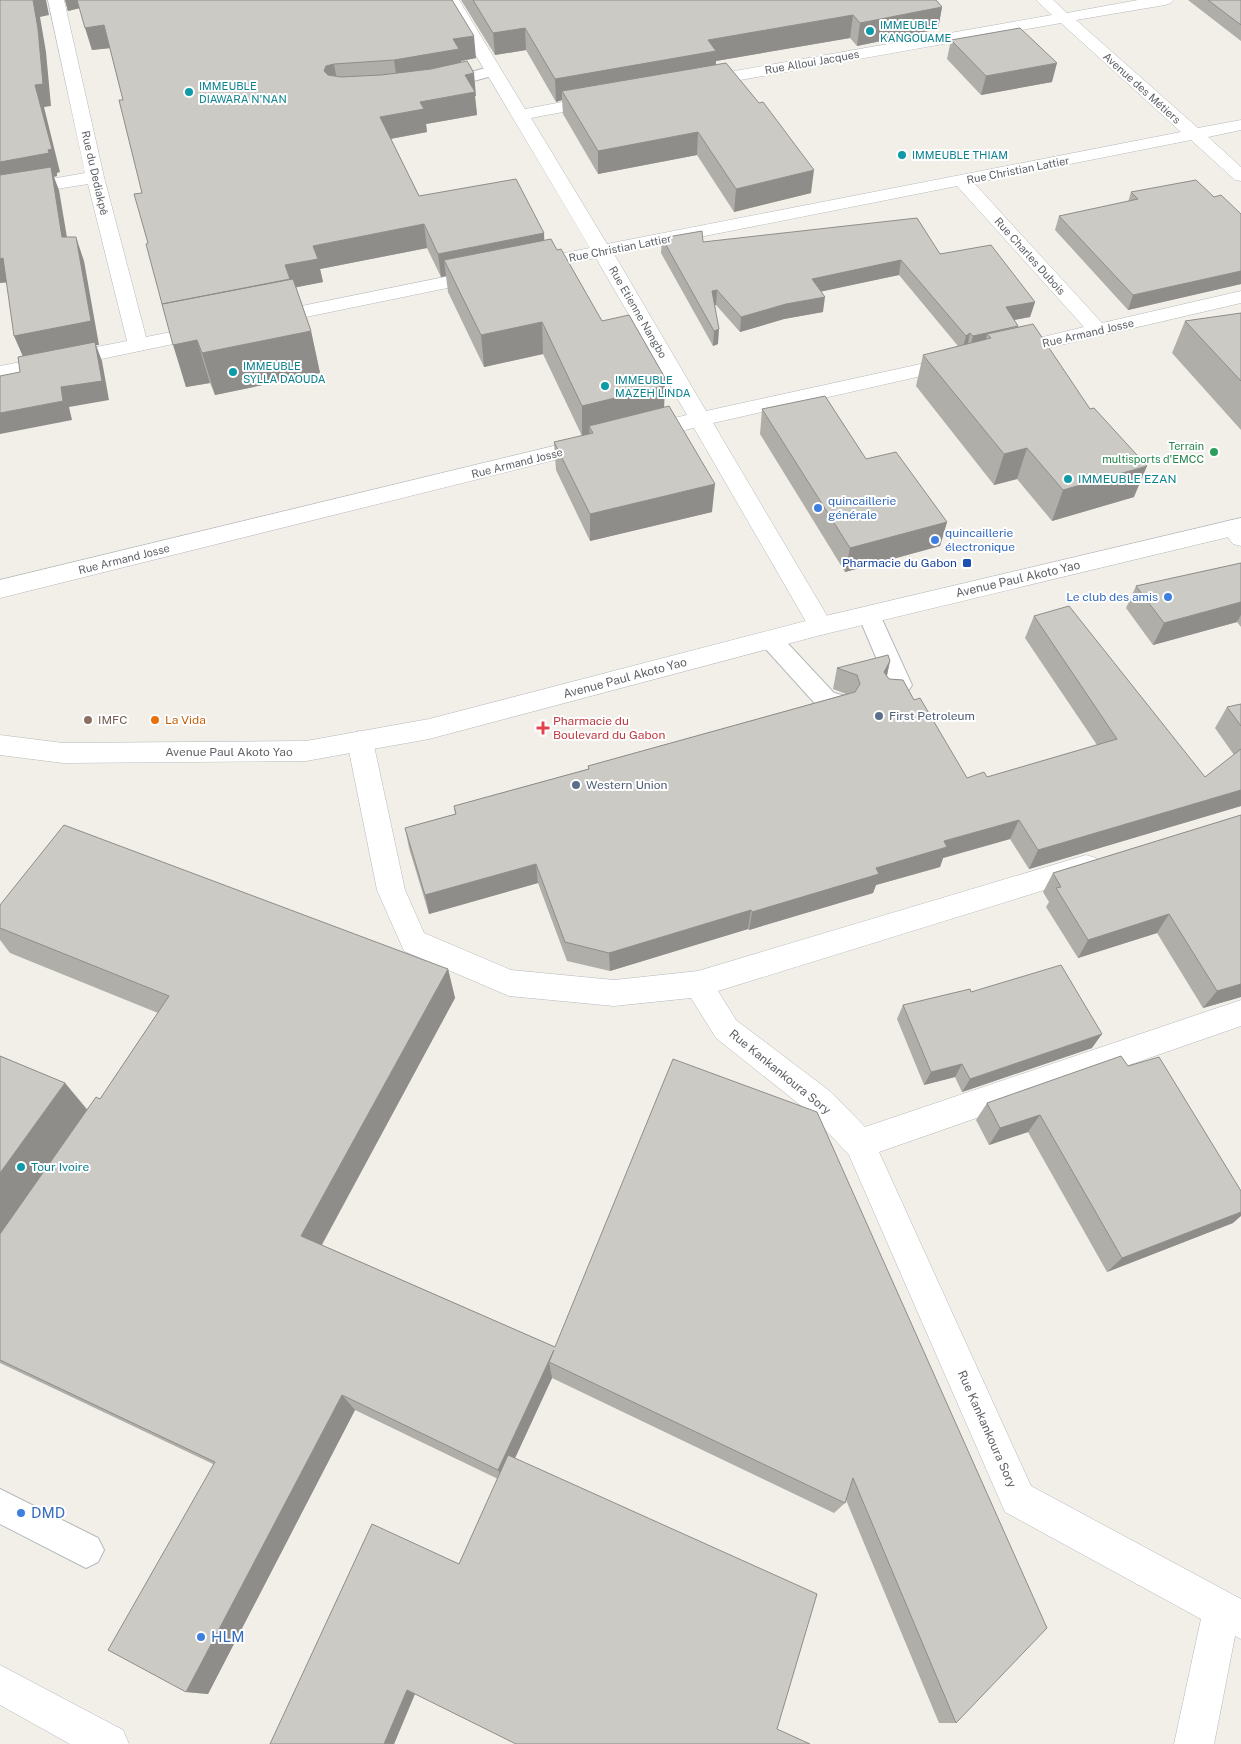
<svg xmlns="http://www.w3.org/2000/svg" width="1241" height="1744" viewBox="0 0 1241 1744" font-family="'Public Sans',sans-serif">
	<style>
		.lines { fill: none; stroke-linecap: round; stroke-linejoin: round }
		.service-casing { stroke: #b5b8bc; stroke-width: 2 }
		.minor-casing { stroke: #b5b8bc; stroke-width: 1 }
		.tertiary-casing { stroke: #b5b8bc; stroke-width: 1 }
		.service { fill: #fff; fill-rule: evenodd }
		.minor { fill: #fff; fill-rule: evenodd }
		.tertiary { fill: #fff; fill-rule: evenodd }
		.wall { fill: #afaea9 }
		.shaded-wall { fill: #8f8d8a }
		.building { fill: #cccac5; stroke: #8f8d8a }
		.culture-dot { fill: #0f9aa8; stroke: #fff; stroke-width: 2 }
		.leisure-dot { fill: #2e9e5b; stroke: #fff; stroke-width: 2 }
		.shop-dot { fill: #3f7fe0; stroke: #fff; stroke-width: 2 }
		.transit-dot { fill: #1a4fb4; stroke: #fff; stroke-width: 2 }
		.service-dot { fill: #5c6f8a; stroke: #fff; stroke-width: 2 }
		.education-dot { fill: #8d6e63; stroke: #fff; stroke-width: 2 }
		.food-dot { fill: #e8710a; stroke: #fff; stroke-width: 2 }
		.health-dot { fill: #e0444e; stroke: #fff; stroke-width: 2 }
		.labels { text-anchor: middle; stroke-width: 4; stroke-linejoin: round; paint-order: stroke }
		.far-culture-label { font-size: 11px; fill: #0d838f; stroke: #fff; text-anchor: start }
		.far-street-label { font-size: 11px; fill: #5f6368; stroke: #fff }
		.far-leisure-label { font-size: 11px; fill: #27864d; stroke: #fff; text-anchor: end }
		.culture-label { font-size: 12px; fill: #0d838f; stroke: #fff; text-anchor: start }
		.shop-label { font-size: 12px; fill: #366cbe; stroke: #fff; text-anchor: start }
		.transit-label { font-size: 12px; fill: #164399; stroke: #fff; text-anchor: end }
		.street-label { font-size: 12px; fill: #5f6368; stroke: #fff }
		.service-label { font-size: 12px; fill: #4e5e75; stroke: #fff; text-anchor: start }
		.education-label { font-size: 12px; fill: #785e54; stroke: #fff; text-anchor: start }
		.food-label { font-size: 12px; fill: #c56008; stroke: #fff; text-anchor: start }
		.health-label { font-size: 12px; fill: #be3a42; stroke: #fff; text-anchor: start }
		.near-shop-label { font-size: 15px; fill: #366cbe; stroke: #fff; text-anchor: start }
	</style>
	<rect width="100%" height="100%" fill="#f1efe8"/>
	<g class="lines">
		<!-- service casing -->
		<g class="service-casing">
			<path id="service" d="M493,66L499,68L501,71L499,74L441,90L435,88L433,85L435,82Z
				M869,607L877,609L880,615L912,685C905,697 897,703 884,698L880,692L887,683L858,615L861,609Z
				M771,631L779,634L834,693L850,697L853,704L850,711L841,713L819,708L763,646L759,640L763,634Z
				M0,1489L98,1538L104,1550L98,1562L86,1568L0,1524Z"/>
		</g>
		<!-- minor casing -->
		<g class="minor-casing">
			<path id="minor" d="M48,0H64L104,177L146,337L207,325L214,327L217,331L214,335L207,337L0,380V366L127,341L88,184L0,198V188L85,173Z
				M443,0H459L525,109L600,95L606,96L608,100L606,104L600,105L531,118L607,244L1181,132L1061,23L701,87L695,86L693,82L695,78L701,77L1052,15L1036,0H1053L1067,13L1138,0H1173L1171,3L1165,5L1076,20L1198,128L1241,120V130L1208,137L1241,167V181L1235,180L1191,140L974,183L1102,323L1241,291V303L1009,357L1002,355L999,351L1002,347L1084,327L957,186L614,254L706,411L957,356L964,357L967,362L964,367L957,368L713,423L833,626L830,632L821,635L812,632L694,428L643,439L635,437L632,432L635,427L687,415L596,258L531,271L524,269L521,265L524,261L590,248Z
				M484,269L491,271L494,275L491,279L267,325L260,323L257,319L260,315L267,313Z
				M591,437L599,439L602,444L599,449L0,598V580Z
				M1232,520L1241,523V546L1233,544L1221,528L1224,522Z
				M360,731L369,734L373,741L405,890L424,933L511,970L614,980L698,971L1086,855L1096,858L1100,866L1096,874L718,991L736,1020L831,1092L865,1127L1241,1000V1026L879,1152L1031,1486L1241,1599V1639L1235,1636L1214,1744H1174L1201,1619L1005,1512L849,1155L809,1112L716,1038L691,998L614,1006L509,996L404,951L377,890L347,741L351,734Z
				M0,1665L123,1730L129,1744H70L0,1705Z"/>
		</g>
		<!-- tertiary casing -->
		<g class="tertiary-casing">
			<path id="tertiary" d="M1241,518V534L821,635L429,739L306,761L63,763L0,755V735L63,743L306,741L429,719L821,617Z"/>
		</g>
		<!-- service -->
		<use href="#service" class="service"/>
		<!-- minor -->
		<use href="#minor" class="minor"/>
		<!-- tertiary -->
		<use href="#tertiary" class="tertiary"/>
	</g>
	<!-- wall -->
	<path class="wall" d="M65,0H452L476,58L461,61L476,96H475L477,115L426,124L427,132L391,139L419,196L544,233V241L557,250L602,321L665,378L664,407L712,512L590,541L556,470L554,442L582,436L543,354L484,367L448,292L446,276L441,277L427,248L320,269L323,282L296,287L311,331L320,373L215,395L210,383L186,387L162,304L148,243L142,193L123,100L110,48L92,50L80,8L68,11Z
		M461,0H936L942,7L938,29L857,46L850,38L716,61V64L811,193L734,212L697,155L598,174L563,114L562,100L556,102L526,50L495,55Z
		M1188,0H1241V41Z
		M951,40L1052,82L981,95L947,59Z
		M1131,192L1214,197L1241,214V284L1128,310L1055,230L1059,216L1128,202Z
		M662,238L703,242L940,254L1035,302L1030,317L1014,320L1134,497L1052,521L1017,479L994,485L916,386L923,355L958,346L899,275L821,291L823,312L784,319L740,332L716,305H715L718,344L713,346L661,253Z
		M1241,313V430L1172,353L1185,321Z
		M762,409L866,459L947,522L940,546L845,572L760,434Z
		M1241,563V627L1237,622L1153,645L1126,608L1136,586Z
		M1034,616L1205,777L1234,755L1215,728L1227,707L1241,704V806L1029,869L1010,839L943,858L940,867L876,885L873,893L749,930L748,929L610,971L567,961L538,883L429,914L409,848L405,828L455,814L454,806L588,769V766L846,694L833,689L837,668L890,661L887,676L889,679L914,700L967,778L987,777L1097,745L1025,638Z
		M1241,815V997L1203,1008L1157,933L1078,958L1046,907L1049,902L1043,892L1053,873Z
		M0,905L448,969L455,998L322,1245L555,1347L817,1112L956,1723H939L846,1500L845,1503L834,1513L552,1378L515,1458L394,1744H270L459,1564L498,1479L355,1410L208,1694L186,1692L213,1464L0,1363V1056L65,1083L87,1109L100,1099L158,1013L10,953L0,940Z
		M971,992L1092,1048L962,1092L955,1077L924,1085L897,1019L903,1005Z
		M1128,1066L1233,1223L1107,1272L1028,1132L989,1145L976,1120L987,1103Z"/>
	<!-- shaded-wall -->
	<path class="shaded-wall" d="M33,0H46L49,15L40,17L46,52L51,106L44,107L60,172L57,173V176L54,177L59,190L71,261L0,186V162L35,85Z
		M65,0H78L80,8L68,11Z
		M942,7L938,29L857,46L860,23Z
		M853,15L850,38L716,61L715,73L562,91V100L556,102L555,79L708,40Z
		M104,25L111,48L92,50L85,28Z
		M525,28L526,50L495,55L493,33Z
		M474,36L476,58L461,61L462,71L397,82L394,60L453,39Z
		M1057,63L1052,82L981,95L986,76Z
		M334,64L338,86L324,71L326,66Z
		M474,73L476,96H475L477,115L426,124L427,132L384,140L380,117L465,75Z
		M698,132L697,155L598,174V151Z
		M814,170L811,193L734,212L736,189Z
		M424,224L427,248L320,269L323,282L293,288L285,265L313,246Z
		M544,233L545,256L444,260L446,276L441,277L438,254Z
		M76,237L84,261L99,345H96L102,361L109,400L69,407L72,420L0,434V413L63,401L24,359L14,336Z
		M3,258L13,282L0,283V259Z
		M901,260L899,275L810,294L812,279Z
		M1241,271V284L1128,310L1133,295Z
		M717,290L716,305L711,306L712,291Z
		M825,297L823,312L784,319L740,332L741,317L786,304Z
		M1035,302L1030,317L1002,322L1006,307Z
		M542,322L543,354L484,367L481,335Z
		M1018,326L987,334L984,348L969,351L973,336Z
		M719,329L718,344L713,346L714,331Z
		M311,331L320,373L215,395L202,353Z
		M970,333L967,348L962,351L966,336Z
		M197,340L210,383L186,387L173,345Z
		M665,378L664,410L589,426L590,436L582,437V406L656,380Z
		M1027,448L1017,479L994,485L1004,454Z
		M1147,466L1134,497L1052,521L1063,490Z
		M715,484L712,512L590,541V514Z
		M947,522L940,546L845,572L850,548Z
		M1241,602V615L1237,622L1153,645L1164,623Z
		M890,661L885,683L884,672Z
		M1241,790V806L1029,869L1038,850Z
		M1019,820L1010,839L943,858L940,867L876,885L873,893L749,930L752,912L944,841Z
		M536,864L538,883L429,914L425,895Z
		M751,910L748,929L610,971L609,953Z
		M1169,914L1157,933L1078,958L1088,940Z
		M448,969L455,998L315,1257L301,1236Z
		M1241,984V997L1203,1008L1217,991Z
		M1102,1034L1092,1048L962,1092L970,1079Z
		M962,1064L955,1077L924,1085L931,1072Z
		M65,1083L87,1110L0,1235V1173Z
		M1040,1115L1028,1132L989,1145L1000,1128Z
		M1241,1212V1216L1233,1223L1107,1272L1122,1258Z
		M554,1350L549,1362L552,1378L504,1482L498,1470Z
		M342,1395L355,1410L208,1694L186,1692Z
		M407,1690L416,1691L394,1744H384Z"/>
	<!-- building -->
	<path class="building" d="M0,0H33L38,29L43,84L35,85L52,149L48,150L49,153L0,162Z
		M77,0H452L474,36L453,39L459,49L394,60L334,64L326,66L324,71L328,75L341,77L381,75L431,69L467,61L474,73L465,75L475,92L420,102L424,109L380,117L419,196L516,179L544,233L438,254L424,224L313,246L318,259L285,265L290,279L162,304L146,244L148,243L134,194L142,193L119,100H123L104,25L85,28Z
		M473,0H936L942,7L860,23L853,15L708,40L716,51L555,79L525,28L493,33Z
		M1208,0H1241V25Z
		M1020,28L1057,63L986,76L951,40Z
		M726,63L759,103L763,102L814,170L736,189L698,132L598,151L562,91Z
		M51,167L62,237H76L91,321L14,336L3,258L0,259V175Z
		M1196,180L1214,197L1221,195L1241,214V271L1133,295L1059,216L1138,199L1131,192Z
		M917,218L940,254L991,245L1035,302L1006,307L1018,326L973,336L970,333L966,336L901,260L812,279L825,297L786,304L741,317L717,290L712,291L719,329L714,331L662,238L702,231L703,242Z
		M551,239L557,250L561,249L602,321L629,315L665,378L656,380L660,387L582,406L542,322L481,335L444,260Z
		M293,279L311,331L202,353L197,340L173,345L162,304Z
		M1241,313V381L1185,321Z
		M1033,324L1090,409L1094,408L1147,466L1063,490L1027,448L1004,454L923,355L991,338L987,334Z
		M95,342L102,381L61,387L63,401L0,413V376L20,372L18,357Z
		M825,396L866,459L896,452L947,522L850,548L762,409Z
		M669,406L715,484L590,514L554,442L593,433L589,426Z
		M1241,563V602L1164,623L1136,586Z
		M1069,606L1205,777L1241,749V790L1038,850L1019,820L944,841L947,847L876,868L879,874L752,912L751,910L609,953L565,942L536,864L425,895L405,828L456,814L454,806L589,769L588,766L855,692L860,684L857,675L837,668L888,655L890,661L884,672L889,679L903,680L914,700L920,698L967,778L984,772L987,777L1117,739L1034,616Z
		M1241,704V726L1227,707Z
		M1241,815V984L1217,991L1169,914L1088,940L1056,888L1061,887L1053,873Z
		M64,825L448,969L301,1236L555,1347L673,1059L817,1112L1047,1628L956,1723L853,1478L845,1503L549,1362L554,1350L498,1470L342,1395L186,1692L108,1650L215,1462L0,1360V1234L96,1097L100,1099L169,996L0,928V905Z
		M1061,965L1102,1034L970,1079L962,1064L931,1072L903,1005L970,989L971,992Z
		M0,1056L65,1083L0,1173Z
		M1121,1056L1128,1066L1159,1057L1241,1191V1212L1122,1258L1040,1115L1000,1128L987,1103Z
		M508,1455L817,1594L777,1729L810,1744H516L407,1690L384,1744H270L372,1524L459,1564Z"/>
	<!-- markers -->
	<g class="culture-dot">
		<circle cx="870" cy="31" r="5"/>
		<circle cx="189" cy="92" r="5"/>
		<circle cx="902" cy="155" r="5"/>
		<circle cx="233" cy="372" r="5"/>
		<circle cx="605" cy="386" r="5"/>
		<circle cx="1068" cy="479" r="5"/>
		<circle cx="21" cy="1167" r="5"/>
	</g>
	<circle class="leisure-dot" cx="1214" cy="452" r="5"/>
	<g class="shop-dot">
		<circle cx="818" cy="508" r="5"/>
		<circle cx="935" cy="540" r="5"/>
		<circle cx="1168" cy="597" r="5"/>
		<circle cx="21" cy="1513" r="5"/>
		<circle cx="201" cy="1637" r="5"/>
	</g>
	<rect class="transit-dot" x="962" y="558" width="10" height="10" rx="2.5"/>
	<g class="service-dot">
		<circle cx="879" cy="716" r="5"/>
		<circle cx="576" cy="785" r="5"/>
	</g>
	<circle class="education-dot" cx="88" cy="720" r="5"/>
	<circle class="food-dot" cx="155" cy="720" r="5"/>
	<path class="health-dot" d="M540.5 720.5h5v5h5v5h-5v5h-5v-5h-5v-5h5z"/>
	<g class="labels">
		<!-- far-culture labels -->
		<g class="far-culture-label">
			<text x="880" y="29">IMMEUBLE<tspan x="880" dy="13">KANGOUAME</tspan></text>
			<text x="199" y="90">IMMEUBLE<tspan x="199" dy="13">DIAWARA N'NAN</tspan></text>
			<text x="912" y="159">IMMEUBLE THIAM</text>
			<text x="243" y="370">IMMEUBLE<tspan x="243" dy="13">SYLLA DAOUDA</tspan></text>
			<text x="615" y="384">IMMEUBLE<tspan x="615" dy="13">MAZEH LINDA</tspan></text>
		</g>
		<!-- far-street labels -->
		<g class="far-street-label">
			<text transform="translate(812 62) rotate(-10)" y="4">Rue Alloui Jacques</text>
			<text transform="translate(1142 88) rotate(42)" y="4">Avenue des Métiers</text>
			<text transform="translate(1018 170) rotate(-11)" y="4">Rue Christian Lattier</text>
			<text transform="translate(95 173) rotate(77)" y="4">Rue du Dediakpê</text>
			<text transform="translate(620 248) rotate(-11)" y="4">Rue Christian Lattier</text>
			<text transform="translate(1030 256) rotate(48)" y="4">Rue Charles Dubois</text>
			<text transform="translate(638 312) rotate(60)" y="4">Rue Etienne Nangbo</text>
			<text transform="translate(1088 333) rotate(-13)" y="4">Rue Armand Josse</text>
			<text transform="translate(517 463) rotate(-14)" y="4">Rue Armand Josse</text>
			<text transform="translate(124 559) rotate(-14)" y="4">Rue Armand Josse</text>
		</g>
		<!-- far-leisure labels -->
		<g class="far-leisure-label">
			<text x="1204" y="450">Terrain<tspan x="1204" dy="13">multisports d'EMCC</tspan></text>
		</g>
		<!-- culture labels -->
		<g class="culture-label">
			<text x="1078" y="483">IMMEUBLE EZAN</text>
			<text x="31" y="1171">Tour Ivoire</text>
		</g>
		<!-- shop labels -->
		<g class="shop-label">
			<text x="828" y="505">quincaillerie<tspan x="828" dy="14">générale</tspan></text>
			<text x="945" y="537">quincaillerie<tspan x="945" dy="14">électronique</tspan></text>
			<text x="1158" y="601" text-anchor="end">Le club des amis</text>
		</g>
		<!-- transit labels -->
		<g class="transit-label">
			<text x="957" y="567">Pharmacie du Gabon</text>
		</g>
		<!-- street labels -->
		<g class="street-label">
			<text transform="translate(1018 579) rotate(-13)" y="4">Avenue Paul Akoto Yao</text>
			<text transform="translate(625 678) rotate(-15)" y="4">Avenue Paul Akoto Yao</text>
			<text x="229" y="756">Avenue Paul Akoto Yao</text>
			<text transform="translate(780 1072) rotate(39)" y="4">Rue Kankankoura Sory</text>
			<text transform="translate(987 1429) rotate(66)" y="4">Rue Kankankoura Sory</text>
		</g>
		<!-- service labels -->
		<g class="service-label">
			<text x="889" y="720">First Petroleum</text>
			<text x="586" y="789">Western Union</text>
		</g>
		<!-- education labels -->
		<g class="education-label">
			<text x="98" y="724">IMFC</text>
		</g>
		<!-- food labels -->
		<g class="food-label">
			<text x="165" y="724">La Vida</text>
		</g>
		<!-- health labels -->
		<g class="health-label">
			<text x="553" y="725">Pharmacie du<tspan x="553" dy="14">Boulevard du Gabon</tspan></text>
		</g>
		<!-- near-shop labels -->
		<g class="near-shop-label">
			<text x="31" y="1518">DMD</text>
			<text x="211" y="1642">HLM</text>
		</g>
	</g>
</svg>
